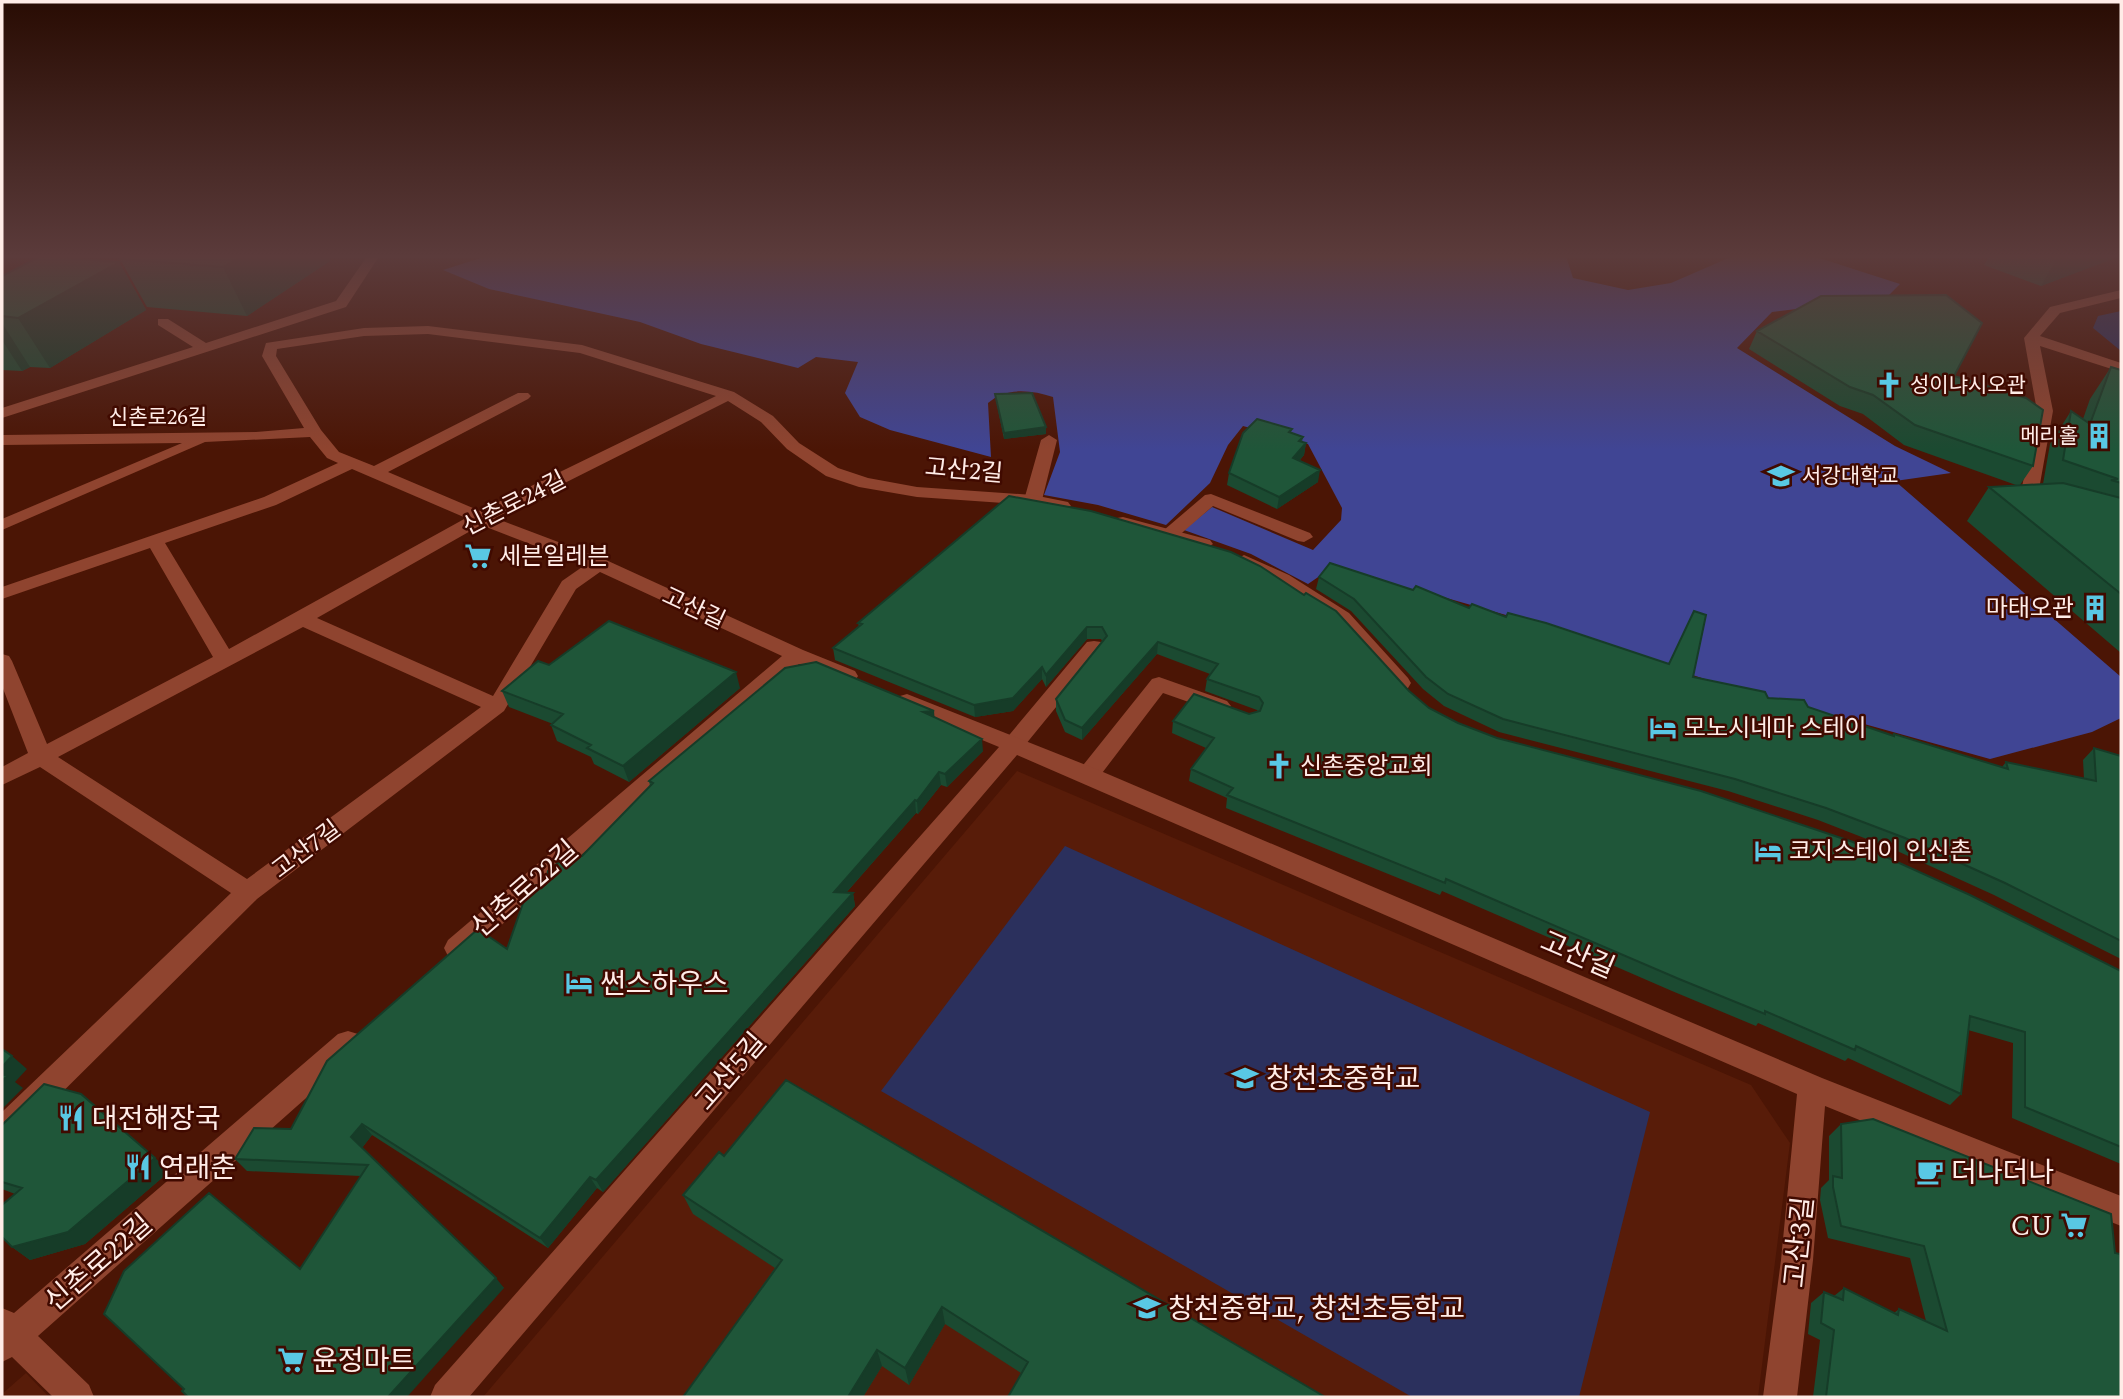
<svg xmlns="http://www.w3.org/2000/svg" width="2123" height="1399" viewBox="0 0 2123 1399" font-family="Spectral,'Noto Sans KR',serif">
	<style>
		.built { fill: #581c09 }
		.green { fill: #2b305d }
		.forest { fill: #404594 }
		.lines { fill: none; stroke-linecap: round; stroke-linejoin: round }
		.service { fill: #8f442f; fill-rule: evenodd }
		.minor { fill: #8f442f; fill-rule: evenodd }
		.wall { fill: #1b4a31 }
		.shaded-wall { fill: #163c28 }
		.building { fill: #1f5639; stroke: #163c28; stroke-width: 2 }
		.labels { text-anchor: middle; stroke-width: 5; stroke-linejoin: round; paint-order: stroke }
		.far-poi-label { font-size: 21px; fill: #ffece7; stroke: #400a00; text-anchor: start }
		.far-street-label { font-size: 21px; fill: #ffece7; stroke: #400a00 }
		.street-label { font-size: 24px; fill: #ffece7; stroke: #400a00 }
		.poi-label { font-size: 24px; fill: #ffece7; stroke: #400a00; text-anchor: start }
		.near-street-label { font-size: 28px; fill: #ffece7; stroke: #400a00 }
		.near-poi-label { font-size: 28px; fill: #ffece7; stroke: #400a00; text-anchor: start }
	</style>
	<rect width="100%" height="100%" fill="#4b1505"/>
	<!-- built -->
	<path class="built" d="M1017,771L1751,1085L1790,1143L1758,1397H483Z
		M26,1373L49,1397H2V1394Z"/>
	<!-- green -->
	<path class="green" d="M2121,311V351L2093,328L2098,316Z
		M1065,846L1650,1112L1579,1397H1412L881,1091Z"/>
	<!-- forest -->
	<path class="forest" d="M490,255H1568L1566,256L1573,278L1628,290L1671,283L1733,256L1810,255L1900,284L1886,298L1772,312L1737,348L1895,446L1951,473L1895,481L2121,677V718L2092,732L1990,759L1720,684L1534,623L1443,597L1327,571L1308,584L1251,554L1184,530L1212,507L1313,550L1341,520L1342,508L1308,444L1243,426L1228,445L1210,483L1166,525L1098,505L1044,495L1060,452L1053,397C1031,390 1006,387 988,403L991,457L890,430L860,417L845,393L858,362L816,357L798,368L701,344L640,322L489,289L443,270Z"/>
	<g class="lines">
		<!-- service -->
		<path class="service" d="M2121,290V298L2060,313L2040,336L2121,363V372L2040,346L2053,411L2038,495L2049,505L2046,509H2034L2020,497L2037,411L2024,338L2050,307Z
			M1049,435L1057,440L1042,500L1033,505L1027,504L1024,500L1041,440Z
			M1211,494L1310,533L1313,537L1304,542L1298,541L1213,506L1176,538H1164L1161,534L1164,530L1205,495Z
			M1094,641L1101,642L1104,647L1101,652L1021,750L1013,753L1005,750L1002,745L1005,740L1087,642Z
			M1159,677L1227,701L1231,706L1227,711L1220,713L1163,693L1096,781L1088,783L1080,781L1077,775L1080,769L1152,679Z"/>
		<!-- minor -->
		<path class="minor" d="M368,255H380L346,307L2,418V408L193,347L158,325V319H168L206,343L336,301Z
			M428,326L582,345L734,392L773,416L799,443L838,468L868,478L917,487L1033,495L1068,502L1071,506L1062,511L1033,505L917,497L859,487L826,476L787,449L761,422L728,401L495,518L606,560L803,650L855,671L858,676L855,681L848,683L799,664L466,956L457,959L448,956L444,948L448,940L782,656L600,572L576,589L504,711L257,899L12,1142L2,1146V1112L231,893L40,767L2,785V767L28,753L2,686V654L9,656L12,661L47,744L213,657L150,548L2,599V587L264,497L338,463L327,458L310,437L205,442L2,530V519L182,443L2,445V435L256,432L304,428L262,356L266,343L364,328ZM428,334L580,353L716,396L480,511L388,472L528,399L531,396L528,393H518L374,466L339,452L321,430L276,356L277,349L364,336ZM352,469L466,518L229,649L165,543L276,505ZM481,525L585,565L562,581L493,696L317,618ZM303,627L481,707L247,879L58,757Z
			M1123,517L1210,540L1213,544L1204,549L1117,526L1114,522L1117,518Z
			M1244,555L1289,575L1349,613L1408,678L1411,683L1408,688H1394L1335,621L1275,583L1238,564L1235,560Z
			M907,694L1096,769L1822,1078L2121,1196V1226L1825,1106L1813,1260L1797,1397H1763L1781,1260L1797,1094L1017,755L469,1397H430L435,1385L999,747L900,706L896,701L900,696Z
			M348,1031L358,1034L362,1043L358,1052L38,1336L89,1385L94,1397H53L12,1357L2,1362V1308L14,1313L338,1034Z"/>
	</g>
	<!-- wall -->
	<path class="wall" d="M1990,255H2121L2041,286L1984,265Z
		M120,259L330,261L247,316L147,307Z
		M119,262L146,310L50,368L30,367L22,371L2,370V276Z
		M1757,331L1954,376L2033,466L2020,485L2043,484L2050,444L2071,411L2083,419L2090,399L2111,367L2121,370V653L1967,521L1989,487L2016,485L1904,445L1863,414L1840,406L1749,349Z
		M995,394L1046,434L1004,439L996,400Z
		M1292,429L1291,433L1303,437L1302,442L1306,443L1304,455L1300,460L1318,482L1277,509L1227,485L1229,473Z
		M1009,496L1409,691L1429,708L1458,723L2121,971V1164L2012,1118L2013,1043L1968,1030L1961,1094L1950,1105L1848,1058L1845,1061L1758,1023L1756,1026L1672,991L1442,891L1440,895L1226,808L1227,798L1189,781L1191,769L1206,748L1172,733L1173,721L1249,714L1258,712L1257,710L1205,691L1207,679L1210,674L1157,654L1082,740L1065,732L1056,711V699L1102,641L1101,639H1087L1046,687L1042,679L1013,711L975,717L835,660L833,648L859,627L858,623Z
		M1319,577L1469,608L1506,617L1693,677L1768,698L1808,707L1892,736L1894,734L2002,767L2006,762L2084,779L2083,760L2094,748L2121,756V959L1994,895L1895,850L1818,820L1728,791L1499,732L1444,706L1423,689L1351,611L1316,589Z
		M549,665L740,688L629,782L594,764L591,757L557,741L551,725L553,724L509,707L502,691Z
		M934,711V717L983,751L947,787L941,785L918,814L916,813L846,893H853L855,906L603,1192L597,1188L548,1248L372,1135L362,1148L504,1288L300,1269L361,1176L247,1171L235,1159L291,1129L507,949L545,885L582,856L650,786L649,781Z
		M1841,1124L2121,1397H1813L1820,1340L1808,1334L1811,1303L1824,1292L1834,1296L1844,1288L1894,1313L1899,1309L1926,1321L1910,1258L1828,1238L1820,1200L1821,1188L1829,1180V1136Z
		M2,1125L170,1171L85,1244L30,1260L12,1247L15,1194L2,1189Z
		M724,1156L1325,1397L1021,1373L945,1324L909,1385L882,1366L863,1397H683L775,1268L693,1214L683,1195Z"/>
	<!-- shaded-wall -->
	<path class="shaded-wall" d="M244,255H327L330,261L247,316L223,267Z
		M2071,255H2121V256L2041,286L2056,260Z
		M119,262L146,310L50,368L18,318Z
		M2,323L30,367L22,371L2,340Z
		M1046,427V434L1004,439V433Z
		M1306,443L1304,455L1292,469L1293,458Z
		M1320,470L1318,482L1277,509L1279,497Z
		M1087,627V639L1046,687V675Z
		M1158,642L1157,654L1082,740V728Z
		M1042,667V679L1013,711L975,717L974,705Z
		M736,672L740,688L629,782L623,766Z
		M934,711L935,723L923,712Z
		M982,739L983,751L947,787L945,774Z
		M939,772L941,785L918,814L917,801Z
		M915,800L916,813L836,904L834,892Z
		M853,893L855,906L603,1192L596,1180Z
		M12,1056L27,1069L15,1082L23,1088L2,1109V1067Z
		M362,1124L372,1135L361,1149L351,1137Z
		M155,1158L170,1171L85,1244L30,1260L12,1247Z
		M590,1177L597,1188L548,1248L540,1238Z
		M496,1278L504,1288L407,1397H388Z
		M942,1307L945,1324L909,1385L905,1368Z
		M877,1350L882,1366L863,1397H848Z"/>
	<!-- building -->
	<path class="building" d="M128,255H244L223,267L120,259Z
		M2040,255H2071L2056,260Z
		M41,256L119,262L18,318L2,316V276Z
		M1946,295L1982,323L1954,376L2026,398L2043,410L2033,466L1915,425L1873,395L1850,387L1757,331L1821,296Z
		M2111,367L2121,370V483L2111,480L2118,479L2063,460L2071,411L2090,424Z
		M1032,393L1046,427L1004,433L995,394Z
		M1257,419L1292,429L1289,432L1303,437L1299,441L1306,443L1293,458L1320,470L1279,497L1229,473L1243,433Z
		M2063,483L2121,498V594L1989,487Z
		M1009,496L1091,511L1231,552L1260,566L1304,595L1306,593L1336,611L1409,691L1429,708L1458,723L1497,738L1701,791L1853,842L1970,895L2121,971V1147L2025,1107V1032L1970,1016L1961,1094L1856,1046L1855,1050L1765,1011V1014L1679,979L1446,879L1445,883L1227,795L1233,788L1191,769L1214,738L1173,721L1194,694L1249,714L1260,711L1263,703L1259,697L1207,679L1218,664L1158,642L1082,728L1065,720L1056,699L1107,636L1102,627H1087L1046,675L1042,667L1013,698L974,705L833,648L862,624L858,623Z
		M1330,563L1413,590L1416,586L1469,608L1472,604L1506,617L1508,613L1546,623L1669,664L1694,611L1706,615L1693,677L1765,692L1768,698L1804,700L1808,707L1894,736V734L2008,769L2006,762L2096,781L2094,748L2121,756V941L2005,883L1905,838L1826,808L1735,779L1503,719L1448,694L1426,677L1354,599L1319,577Z
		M609,621L736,672L623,766L587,748L591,745L551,725L563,714L502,691L538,661L549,665Z
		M816,662L934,711L923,712L982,739L945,774L939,772L917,801L915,800L834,892L853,893L596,1180L590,1177L540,1238L362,1124L351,1137L496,1278L388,1397H188L182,1391L184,1389L104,1314L124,1271L209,1193L300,1269L368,1165L235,1159L254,1128L291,1129L327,1061L478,929L507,949L529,886L545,885L548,871L565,857L582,856L653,783L649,781L785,668Z
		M2,1049L12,1056L2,1067Z
		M2,1074L7,1076L2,1081Z
		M786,1080L1325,1397H1008L1028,1362L942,1307L905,1368L877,1350L848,1397H683L782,1260L683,1195L719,1152L724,1156Z
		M44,1084L81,1094L155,1158L68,1232L12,1247L2,1237V1205L22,1188L2,1182V1125Z
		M1873,1119L2111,1214L2115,1253L2120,1254L2121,1259V1397H1826L1834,1330L1821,1323L1824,1292L1843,1300L1844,1288L1898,1315L1899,1309L1947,1331L1924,1246L1841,1226L1833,1187V1176L1842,1178L1841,1124Z"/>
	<!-- sky -->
	<linearGradient id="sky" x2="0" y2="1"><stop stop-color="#290c03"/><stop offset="0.57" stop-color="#5b3b3b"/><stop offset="1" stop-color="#5b3b3b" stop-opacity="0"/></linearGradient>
	<rect width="2123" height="450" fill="url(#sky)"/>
	<!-- icons -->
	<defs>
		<g id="church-bare" transform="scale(2.1)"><path d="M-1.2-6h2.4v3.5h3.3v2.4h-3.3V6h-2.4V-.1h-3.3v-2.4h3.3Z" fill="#59c8e4" stroke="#400a00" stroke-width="2.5" paint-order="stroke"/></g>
		<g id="building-bare" transform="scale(2.1)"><path d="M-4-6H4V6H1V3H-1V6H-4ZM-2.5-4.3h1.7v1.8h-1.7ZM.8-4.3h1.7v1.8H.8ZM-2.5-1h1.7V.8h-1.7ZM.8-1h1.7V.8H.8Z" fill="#59c8e4" stroke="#400a00" stroke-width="2.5" paint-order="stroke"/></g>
		<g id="university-bare" transform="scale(2.1)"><path d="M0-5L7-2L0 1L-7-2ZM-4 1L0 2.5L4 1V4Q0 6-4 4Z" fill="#59c8e4" stroke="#400a00" stroke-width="2.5" paint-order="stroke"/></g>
		<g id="supermarket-bare" transform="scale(2.1)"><path d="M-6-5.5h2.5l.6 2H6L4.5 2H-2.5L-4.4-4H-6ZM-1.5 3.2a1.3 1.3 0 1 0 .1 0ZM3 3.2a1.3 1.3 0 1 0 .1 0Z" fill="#59c8e4" stroke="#400a00" stroke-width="2.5" paint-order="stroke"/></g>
		<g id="hotel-bare" transform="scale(2.1)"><path d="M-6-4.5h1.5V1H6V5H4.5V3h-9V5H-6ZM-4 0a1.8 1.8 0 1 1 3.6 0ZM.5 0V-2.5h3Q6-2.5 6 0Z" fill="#59c8e4" stroke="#400a00" stroke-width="2.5" paint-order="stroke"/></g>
		<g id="school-bare" transform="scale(2.1)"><path d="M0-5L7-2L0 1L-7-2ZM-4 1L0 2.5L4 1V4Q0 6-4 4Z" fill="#59c8e4" stroke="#400a00" stroke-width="2.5" paint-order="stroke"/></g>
		<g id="restaurant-bare" transform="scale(2.1)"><path d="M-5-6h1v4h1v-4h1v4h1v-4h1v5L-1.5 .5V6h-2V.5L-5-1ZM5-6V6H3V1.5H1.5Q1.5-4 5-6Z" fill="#59c8e4" stroke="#400a00" stroke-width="2.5" paint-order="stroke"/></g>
		<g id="cafe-bare" transform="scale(2.1)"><path d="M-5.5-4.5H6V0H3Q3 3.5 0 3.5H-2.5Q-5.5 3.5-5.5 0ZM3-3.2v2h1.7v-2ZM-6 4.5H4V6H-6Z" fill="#59c8e4" stroke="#400a00" stroke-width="2.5" paint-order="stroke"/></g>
	</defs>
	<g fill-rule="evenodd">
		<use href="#church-bare" x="1889" y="385"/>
		<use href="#building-bare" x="2099" y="436"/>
		<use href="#university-bare" x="1781" y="476"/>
		<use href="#supermarket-bare" x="478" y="556"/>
		<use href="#building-bare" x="2095" y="608"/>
		<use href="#hotel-bare" x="1663" y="728"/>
		<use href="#church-bare" x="1279" y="766"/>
		<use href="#hotel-bare" x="1768" y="851"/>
		<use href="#hotel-bare" x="579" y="983"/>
		<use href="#school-bare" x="1245" y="1078"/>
		<use href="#restaurant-bare" x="71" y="1118"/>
		<use href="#restaurant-bare" x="138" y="1167"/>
		<use href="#cafe-bare" x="1930" y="1172"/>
		<use href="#supermarket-bare" x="2074" y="1225"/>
		<use href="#school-bare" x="1147" y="1308"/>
		<use href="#supermarket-bare" x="291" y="1360"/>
	</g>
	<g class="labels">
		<!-- far-poi labels -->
		<g class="far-poi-label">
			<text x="1910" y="392">성이냐시오관</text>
			<text x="2078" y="443" text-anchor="end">메리홀</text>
			<text x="1802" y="483">서강대학교</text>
		</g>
		<!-- far-street labels -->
		<g class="far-street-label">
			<text x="158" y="424">신촌로26길</text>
		</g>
		<!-- street labels -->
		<g class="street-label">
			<text transform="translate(964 470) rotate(5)" y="8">고산2길</text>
			<text transform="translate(514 503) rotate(-27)" y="8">신촌로24길</text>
			<text transform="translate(694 608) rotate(25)" y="8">고산길</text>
			<text transform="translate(306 849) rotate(-37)" y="8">고산7길</text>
		</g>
		<!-- poi labels -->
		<g class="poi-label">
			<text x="499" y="564">세븐일레븐</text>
			<text x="2074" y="616" text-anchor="end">마태오관</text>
			<text x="1684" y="736">모노시네마 스테이</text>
			<text x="1300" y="774">신촌중앙교회</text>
			<text x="1789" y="859">코지스테이 인신촌</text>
		</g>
		<!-- near-street labels -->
		<g class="near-street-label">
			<text transform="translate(524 888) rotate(-41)" y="10">신촌로22길</text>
			<text transform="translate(1578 954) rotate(23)" y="10">고산길</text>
			<text transform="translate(730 1071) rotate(-49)" y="10">고산5길</text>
			<text transform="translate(1798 1242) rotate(-84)" y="10">고산3길</text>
			<text transform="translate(98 1262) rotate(-41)" y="10">신촌로22길</text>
		</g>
		<!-- near-poi labels -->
		<g class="near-poi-label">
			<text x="600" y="993">썬스하우스</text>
			<text x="1266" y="1088">창천초중학교</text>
			<text x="92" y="1128">대전해장국</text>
			<text x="159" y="1177">연래춘</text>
			<text x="1951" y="1182">더나더나</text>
			<text x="2053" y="1235" text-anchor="end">CU</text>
			<text x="1168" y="1318">창천중학교, 창천초등학교</text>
			<text x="312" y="1370">윤정마트</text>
		</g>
	</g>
	<!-- border -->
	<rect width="2123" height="1399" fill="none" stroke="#ffece7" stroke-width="7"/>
</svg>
